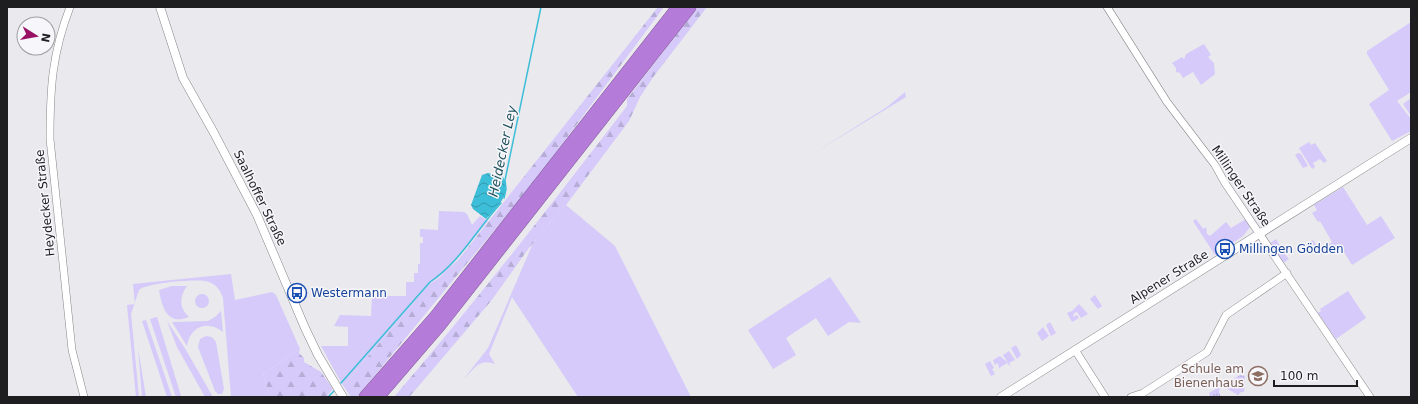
<svg xmlns="http://www.w3.org/2000/svg" width="1418" height="404" viewBox="0 0 1418 404" font-family="'DejaVu Sans',sans-serif">
	<style>
		.green { fill: #d5cafa }
		.forest { fill: url(#forest-firs) }
		.park { fill: url(#park-tufts) }
		.water { fill: url(#water-waves) }
		.lines { fill: none; stroke-linecap: round; stroke-linejoin: round }
		.stream { stroke: #3cbed8; stroke-width: 1.5 }
		.minor-casing { stroke: #878689; stroke-width: 8 }
		.tertiary-casing { stroke: #878689; stroke-width: 9 }
		.motorway-casing { stroke: #805b97; stroke-width: 13 }
		.minor { stroke: #fff; stroke-width: 7 }
		.tertiary { stroke: #fff; stroke-width: 8 }
		.motorway { stroke: #b47cd8; stroke-width: 12 }
		.labels { text-anchor: middle; stroke-width: 3; stroke-linejoin: round; paint-order: stroke }
		.street-label { font-size: 12px; fill: #1e1d1f; stroke: #f7f6fa }
		.transit-label { font-size: 12px; fill: #164399; stroke: #f7f6fa; text-anchor: start }
		.education-label { font-size: 12px; fill: #785e54; stroke: #f7f6fa; text-anchor: end }
		.water-label { font-size: 13px; font-style: italic; fill: #1b505b; stroke: #f7f6fa }
	</style>
	<defs>
		<pattern id="forest-firs" width="22" height="20" patternUnits="userSpaceOnUse"><rect width="22" height="20" fill="#d5cafa"/><path d="M5 1l3.5 6h-7zM16 11l3.5 6h-7z" fill="#b6add6"/></pattern>
		<pattern id="park-tufts" width="24" height="20" patternUnits="userSpaceOnUse"><rect width="24" height="20" fill="#d5cafa"/><path d="M3 7l-1-3M5 7V3M7 7l1-3M15 17l-1-3M17 17v-4M19 17l1-3" fill="none" stroke="#b6add6"/></pattern>
		<pattern id="water-waves" width="16" height="10" patternUnits="userSpaceOnUse"><rect width="16" height="10" fill="#3cbed8"/><path d="M0 5q4-4 8 0t8 0" fill="none" stroke="#329aaf"/></pattern>
	</defs>
	<rect width="100%" height="100%" fill="#eae9ed"/>
	<!-- green -->
	<path class="green" d="M1411,22V92L1397,101L1411,119V131L1392,141L1369,104L1389,90L1367,54V51Z
		M1204,44L1211,55L1208,57L1214,63L1215,74L1201,85L1193,72L1183,78L1180,73L1176,72V68L1172,63L1182,57L1184,59L1186,54Z
		M905,92L906,97L814,153L887,107Z
		M1411,98V116L1403,104Z
		M1309,142L1311,145L1315,143L1327,161L1324,163L1320,159L1313,163L1315,167L1312,169L1299,148Z
		M1298,153L1301,154L1308,166L1303,168L1295,155Z
		M1343,187L1367,225L1381,216L1395,238L1352,265L1339,244L1320,255L1318,251L1322,250L1332,242L1320,221L1318,222L1312,213L1317,210L1314,205Z
		M566,205L615,246L691,397H578L512,297L489,354L495,364C479,358 475,368 463,380L488,348L533,243L563,207Z
		M439,211L464,212L467,214L472,225L480,216L488,221L448,270L427,286L346,383L342,384L321,346H348V327L334,326L340,315L371,316L372,296H406V282H414V273H418V264H420V243H423V237H420V229L438,230Z
		M1196,219L1203,229L1206,227L1207,234L1210,236L1226,222L1231,228L1246,219L1250,227L1243,236L1215,255L1193,221Z
		M1276,239L1280,246L1278,248L1281,254L1284,253L1289,259L1283,263L1270,245V243Z
		M1313,240L1319,249L1317,250L1313,244L1300,252L1298,249Z
		M231,274L235,300L272,292L276,295L300,349L263,374L270,397H231L223,298C220,290 217,285 209,282C199,278 146,283 139,290L131,314L139,397H136L127,305L135,304L133,284Z
		M830,277L861,323L849,322L828,336L816,318L786,338L796,355L773,369L748,330Z
		M172,286H187C179,297 179,308 189,317C167,326 162,307 159,290Z
		M1348,291L1366,318L1336,339L1318,313L1321,311L1320,309Z
		M195 301a7 7 0 1 1 14 0a7 7 0 1 1-14 0Z
		M1095,295L1102,306L1098,309L1090,299Z
		M1079,304L1088,314L1081,318L1077,312L1074,313L1073,317L1077,315L1079,318L1072,322L1067,313L1072,311Z
		M221,311L223,332C208,320 190,326 187,346L172,322L208,321L215,317Z
		M157,317L181,396L176,397L150,319Z
		M146,320L172,397H167L142,321Z
		M167,321L186,350L213,397H205L177,347Z
		M1050,322L1056,333L1051,336L1046,325Z
		M1043,327L1049,336L1042,341L1037,333Z
		M206,336L212,337L216,342L224,389L222,394H218L215,391L198,347L200,339Z
		M1016,345L1021,355L1017,359L1011,348Z
		M138,348L146,397H142Z
		M1009,351L1015,360L1009,363L1011,367L1007,363L999,368L998,363L995,365L993,360L1000,356L1008,363L1003,355Z
		M990,361L994,368L992,369L995,374L991,376L985,364Z"/>
	<!-- forest -->
	<path class="forest" d="M658,7H664L534,182L357,397H351L342,384L346,383L427,286L439,278L458,260Z
		M698,7H707L654,76L640,97L629,121L566,205L563,207L529,248L491,301L417,388L409,397H394C475,303 551,205 627,106V99Z
		M300,349L299,353L304,358V362L321,372L333,389L326,397H270L263,374Z"/>
	<!-- park -->
	<path class="park" d="M1240,375L1245,376L1244,392H1241L1238,395L1224,387L1225,384Z
		M1217,388H1220L1219,392L1221,397H1210L1209,393Z"/>
	<!-- water -->
	<path class="water" d="M488,173L503,177C513,194 496,208 486,219L473,209L471,205L482,175Z"/>
	<g class="lines">
		<!-- stream -->
		<path class="stream" d="M504,198L506,189L505,180L541,7
			M341,383L430,282C460,262 477,229 501,203
			M328,397L334,391"/>
		<!-- minor casing -->
		<g class="minor-casing">
			<path id="minor" d="M70,7C52,54 50,88 50,139L72,350L84,397
				M1107,7L1167,102L1215,165L1225,183L1370,397
				M1075,350L1105,397
				M1131,397L1143,393L1207,352L1226,315L1287,273"/>
		</g>
		<!-- tertiary casing -->
		<g class="tertiary-casing">
			<path id="tertiary" d="M160,7L183,78L214,133L257,215L305,328L318,355L343,397
				M1001,397L1411,138"/>
		</g>
		<!-- motorway casing -->
		<g class="motorway-casing">
			<path id="motorway" d="M365,397L436,316L678,7
				M378,397L440,325L690,7"/>
		</g>
		<!-- minor -->
		<use href="#minor" class="minor"/>
		<!-- tertiary -->
		<use href="#tertiary" class="tertiary"/>
		<!-- motorway -->
		<use href="#motorway" class="motorway"/>
	</g>
	<!-- icons -->
	<defs>
		<g id="bus-ring" transform="scale(1)"><circle r="9.5" fill="#f7f6fa" stroke="#1a4fb4" stroke-width="1.5"/><path d="M-5-6H5V4H4V6H2V4H-2V6H-4V4H-5ZM-3.5-4V0h7V-4ZM-3.5 1.2v1.5H-2V1.2ZM2 1.2v1.5H3.5V1.2Z" fill="#1a4fb4"/></g>
		<g id="school-ring" transform="scale(1)"><circle r="9.5" fill="#f7f6fa" stroke="#8d6e63" stroke-width="1.5"/><path d="M0-5L7-2L0 1L-7-2ZM-4 1L0 2.5L4 1V4Q0 6-4 4Z" fill="#8d6e63"/></g>
	</defs>
	<g fill-rule="evenodd">
		<use href="#bus-ring" x="1225" y="249"/>
		<use href="#bus-ring" x="297" y="293"/>
		<use href="#school-ring" x="1258" y="376"/>
	</g>
	<g class="labels">
		<!-- street labels -->
		<g class="street-label">
			<text transform="translate(1241 186) rotate(56)" y="4">Millinger Straße</text>
			<text transform="translate(260 198) rotate(64)" y="4">Saalhoffer Straße</text>
			<text transform="translate(45 203) rotate(-96)" y="4">Heydecker Straße</text>
			<text transform="translate(1169 277) rotate(-32)" y="4">Alpener Straße</text>
		</g>
		<!-- transit labels -->
		<g class="transit-label">
			<text x="1239" y="253">Millingen Gödden</text>
			<text x="311" y="297">Westermann</text>
		</g>
		<!-- education labels -->
		<g class="education-label">
			<text x="1244" y="373">Schule am<tspan x="1244" dy="14">Bienenhaus</tspan></text>
		</g>
		<!-- water labels -->
		<g class="water-label">
			<text transform="translate(502 151) rotate(-78)" y="5">Heidecker Ley</text>
		</g>
	</g>
	<!-- border -->
	<rect width="1418" height="404" fill="none" stroke="#1e1d1f" stroke-width="16"/>
	<!-- north arrow -->
	<g transform="translate(36 36) rotate(101)"><circle r="19" fill="#f7f6fa" stroke="#a09fa2"/>
	<path d="M0-3L7 15L0 10L-7 15Z" fill="#991164"/>
	<text y="-6" font-size="11" font-weight="bold" text-anchor="middle" fill="#1e1d1f">N</text>
	</g>
	<!-- scale -->
	<path d="M1274 380v6h83v-6" fill="none" stroke="#1e1d1f" stroke-width="2"/>
	<text x="1280" y="380" font-size="12" fill="#1e1d1f" stroke="#f7f6fa" stroke-width="3" paint-order="stroke">100 m</text>
</svg>
